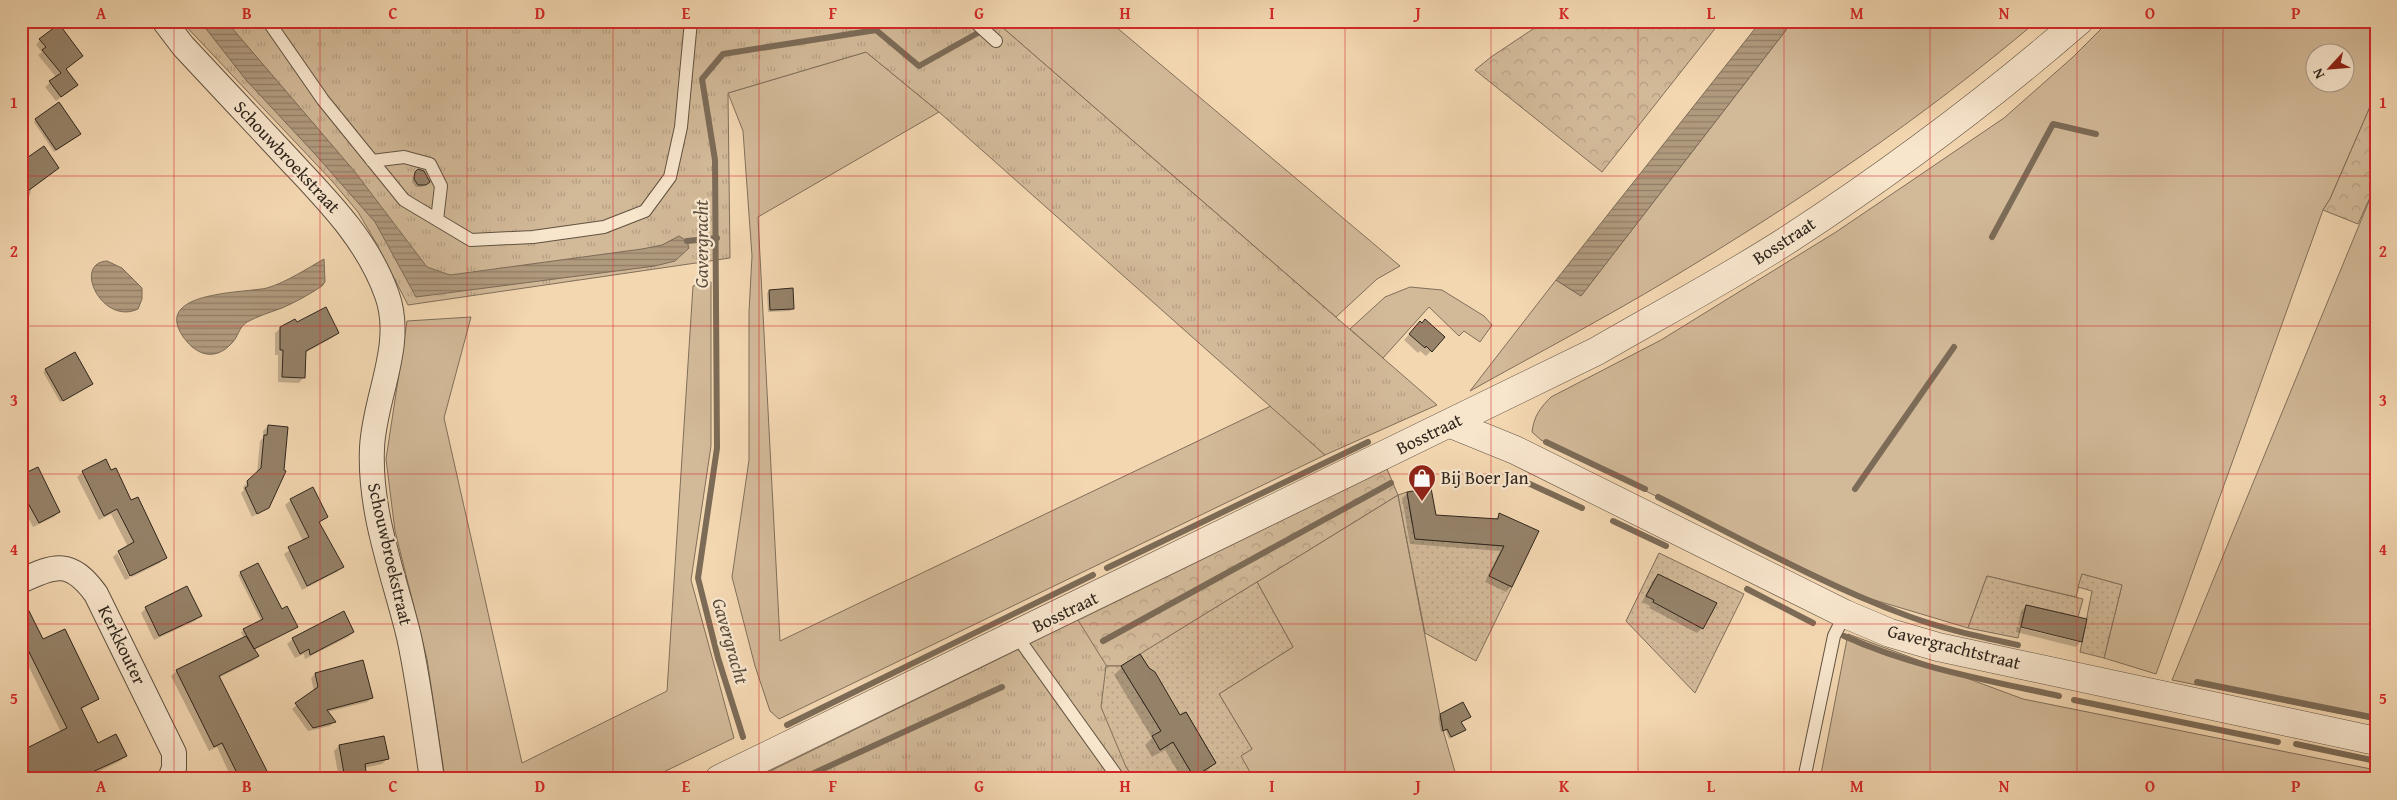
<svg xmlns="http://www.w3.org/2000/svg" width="2397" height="800" viewBox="0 0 2397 800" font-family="'Gentium Book Plus',serif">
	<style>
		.grass { fill: #d2b998; stroke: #806f5a; fill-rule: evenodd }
		.forest { fill: url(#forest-crowns); stroke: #806f5a }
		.park { fill: url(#park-tufts); stroke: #806f5a }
		.garden { fill: url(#garden-dots); stroke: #806f5a }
		.water { fill: url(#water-rules); stroke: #7c6b57 }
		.shadow { fill: #0003 }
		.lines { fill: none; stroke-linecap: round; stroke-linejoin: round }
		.stream { stroke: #7c6b57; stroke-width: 6 }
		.building { fill: #958269; stroke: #2f251c }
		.service-casing { stroke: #605241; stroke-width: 14 }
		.minor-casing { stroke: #605241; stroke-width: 26 }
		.tertiary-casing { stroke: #605241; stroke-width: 29 }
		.service { stroke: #f7e5cc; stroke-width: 12 }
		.minor { stroke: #f7e5cc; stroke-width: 24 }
		.tertiary { stroke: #f7e5cc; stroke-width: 28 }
		.grid { fill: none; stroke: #d62828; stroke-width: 1; stroke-opacity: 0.55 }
		.labels { text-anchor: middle; stroke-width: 4.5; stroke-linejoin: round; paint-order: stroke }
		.street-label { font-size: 18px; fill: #2f251c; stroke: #f7e5cc }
		.poi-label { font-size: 18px; fill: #2f251c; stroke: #f7e5cc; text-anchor: start }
		.water-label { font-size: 19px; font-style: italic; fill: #5c4e3e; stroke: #f7e5cc }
		.neatline { fill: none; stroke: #d62828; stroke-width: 2 }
		.grid-label { font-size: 16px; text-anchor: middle; font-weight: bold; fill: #d62828 }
	</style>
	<defs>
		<pattern id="forest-crowns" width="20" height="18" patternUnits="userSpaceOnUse" patternTransform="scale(1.25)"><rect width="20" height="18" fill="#d2b998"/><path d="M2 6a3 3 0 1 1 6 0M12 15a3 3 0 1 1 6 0" fill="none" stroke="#b59f82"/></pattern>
		<pattern id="park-tufts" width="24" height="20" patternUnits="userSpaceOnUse" patternTransform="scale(1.25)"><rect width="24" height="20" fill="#d2b998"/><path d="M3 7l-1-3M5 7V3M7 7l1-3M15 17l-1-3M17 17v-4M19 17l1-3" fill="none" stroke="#b59f82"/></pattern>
		<pattern id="garden-dots" width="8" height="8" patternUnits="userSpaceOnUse" patternTransform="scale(1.25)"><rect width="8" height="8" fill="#d2b998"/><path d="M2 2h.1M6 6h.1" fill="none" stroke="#b59f82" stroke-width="1.8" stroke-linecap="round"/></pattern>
		<pattern id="water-rules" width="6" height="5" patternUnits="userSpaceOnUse" patternTransform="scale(1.25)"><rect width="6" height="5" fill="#b09a7e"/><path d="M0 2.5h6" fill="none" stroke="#907d66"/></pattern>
	</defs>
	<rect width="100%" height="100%" fill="#f3d7b1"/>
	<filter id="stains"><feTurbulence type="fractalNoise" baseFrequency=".004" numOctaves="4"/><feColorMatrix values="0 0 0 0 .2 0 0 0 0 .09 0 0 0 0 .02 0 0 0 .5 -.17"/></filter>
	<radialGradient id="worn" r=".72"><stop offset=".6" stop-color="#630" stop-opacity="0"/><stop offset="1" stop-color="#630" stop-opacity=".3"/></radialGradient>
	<!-- grass -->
	<path class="grass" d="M995,21H1109L1400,266L1377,279L1336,317Z
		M1793,21H2037C1923,118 1797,203 1668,280C1603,319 1536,354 1470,391L1556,280L1581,296Z
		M2109,21H2376V93L2330,199L2323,210L2156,674L2104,658L2122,585L2082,574L2076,597L1987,576L1968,628L1861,596L1541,440L1532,432C1534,416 1540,408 1551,397L1661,340L1836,232L2004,118L2073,57ZM2314,52H2344V82H2314Z
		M866,52L939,112L758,217L780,641L1271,406L1325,455L779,719L770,711L755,666L732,577L749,460V312L752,256L743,131L728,93Z
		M2376,184V721L2172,680Z
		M711,282V446L691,580L734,738L649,779H445L427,659L395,531L386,459L407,321L471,317L444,418L522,763L667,691L693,286Z
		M1410,287L1442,290L1484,316L1492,325L1480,342L1464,331L1459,336L1429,307L1383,358L1350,329L1385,297Z
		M1398,495L1443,730L1457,779H1254L1240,756L1252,749L1219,694L1293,647L1257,582Z
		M1848,634L2023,699L2376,770V779H1820Z"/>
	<!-- forest -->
	<path class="forest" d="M1545,21H1721L1602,172L1475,70L1491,57Z
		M2376,93V184L2358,224L2323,210L2330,199Z
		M1387,469L1398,495L1121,666H1107L988,779H754Z"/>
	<!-- park -->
	<path class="park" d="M181,21H995L1437,405L1325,455L939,112L866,52L728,93L730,258L408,305L375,241L358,212L332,181Z
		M1078,620L1155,744L1182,779H754Z"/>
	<!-- garden -->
	<path class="garden" d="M1407,492L1412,523H1415V539L1504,546L1490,576L1512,587L1476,661L1425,633L1398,495Z
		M1659,553L1744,594L1695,693L1626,621Z
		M2082,574L2122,585L2104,658L2080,652L2092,591L2078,587Z
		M1987,576L2083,599L2078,617L2026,605L2018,638L1968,628Z
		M1257,582L1293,647L1219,694L1252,749L1241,756L1254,779H1134L1126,767L1101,707L1106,666H1121L1161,731L1160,750L1173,742L1194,777L1216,763L1186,712L1172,720L1149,668L1140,654Z"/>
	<!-- water -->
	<path class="water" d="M200,21H226L355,172L427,267L450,275L642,249L662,245L679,236L687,241L689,248L675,261L655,266L416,297L375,222L314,153L246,80Z
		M1761,21H1793L1581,296L1556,280Z
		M324,259L325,282L322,286C310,294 296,302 282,308C271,312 258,316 247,322C239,327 238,337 232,343C214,363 194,354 182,335C154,291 245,293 267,288C287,282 306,269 324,259Z
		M107,261L122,268L142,288V299L138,309C102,326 72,263 107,261Z"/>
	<!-- shadow -->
	<path class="shadow" d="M40,40L65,70L71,89L56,101L45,87L56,77L38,55L42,52L36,45Z
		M36,120L78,136L54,152L34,122Z
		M21,163L52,173L31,189L30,195L21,202Z
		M418,170L428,182L422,187H416L412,182L413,176Z
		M770,291L793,308L790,311L768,312L767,293Z
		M281,328L338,333L332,338L305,353L304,377L299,383L278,382V355H275V333Z
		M1415,328L1431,351L1426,356L1420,351L1418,353L1404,340Z
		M75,354L89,386L60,402L43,372Z
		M268,426V507L252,517L241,493L244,490L243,487L257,473L260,441L263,438V431Z
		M111,471L165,557L160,563L132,577L118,552L128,547L111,514L99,520L77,477L83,472Z
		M21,476L59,512L54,517L33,527L23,507L21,508Z
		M1408,493L1435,516L1495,519L1500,514L1511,586L1506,592L1485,582L1500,551L1410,544L1402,498Z
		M291,500L326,517L319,523L342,567L337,572L302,590L284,554L303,541L285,505Z
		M117,553L130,578L125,580L113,557Z
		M241,573L282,611L294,629L253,650L257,656L252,661L218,678L269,779H232L217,747L209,751L171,676L177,671L244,638L241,632L261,621L238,575Z
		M1658,575L1702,628L1697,633L1649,608L1650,606L1642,602L1653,580Z
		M2026,606L2086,620L2081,641L2076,647L2016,632L2017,627L2079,642V640L2018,625L2021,611Z
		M146,608L200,615L195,621L154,640L141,613Z
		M21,618L98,699L80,710L97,745L126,756L120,761L84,779L21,651Z
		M353,632L348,637L305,659L304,654L295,658L287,644L293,639Z
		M1122,667L1179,717L1215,763L1207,771L1194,779H1182L1165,750L1152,757L1145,745L1152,738L1114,675Z
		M315,674L372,698L367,702L327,712L334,722L330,726L308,731L292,709L314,691L311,678Z
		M1441,715L1460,722L1462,732L1449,739L1445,730L1441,732L1438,717Z
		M339,746L387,759L382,764L364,768L366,779H339L334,751Z"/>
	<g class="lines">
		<!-- stream -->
		<path class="stream" d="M1992,237L2053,124L2096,134
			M687,241L717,238
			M1546,442L1645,489
			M1517,478L1582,508
			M1855,489L1954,347
			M1658,497C1740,538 1821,584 1908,616C1943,629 1981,637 2018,645
			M1613,521L1666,546
			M1107,568L1368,442
			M1747,589L1813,623
			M1844,636C1912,667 1986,680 2059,696
			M1103,641L1391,483
			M2197,682L2376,718
			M2074,700L2278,742
			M787,725L1093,575
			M743,737L718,658L698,578L717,448L715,160L702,79L723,54L876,30L919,66L999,21
			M2296,744L2376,761
			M801,779L1002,687"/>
	</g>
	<!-- building -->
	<path class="building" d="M59,24L83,56L66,69L78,85L61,97L49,81L61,73L42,50L46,47L39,39Z
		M59,102L81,134L56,150L35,119Z
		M44,146L59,168L21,196V162Z
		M418,169L424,171L430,182L426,185H418L414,179L415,172Z
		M793,288L794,309L770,310L769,290Z
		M326,307L339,333L306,351L305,378L282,377L283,350H280V327L295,319L297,322Z
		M1425,319L1445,337L1432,352L1426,346L1425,348L1409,334L1420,321L1422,323Z
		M75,352L93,384L63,401L45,369Z
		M268,425L288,427L284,470L286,471L269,508L257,514L245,488L248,486L247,481L261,468L264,435H267Z
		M106,459L111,470L116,468L131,500L138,497L167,558L130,576L118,551L134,542L117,509L104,516L82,471Z
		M38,467L60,512L39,523L28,503L21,506V475Z
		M313,487L328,517L319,522L344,567L307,586L288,547L309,537L290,499Z
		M1431,488L1436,515L1498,519L1499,513L1539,531L1512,587L1489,576L1504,546L1415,539L1407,492Z
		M258,563L282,609L287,606L298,627L254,649L243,629L263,619L240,572Z
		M1658,574L1717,603L1703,629L1653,602L1654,600L1646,596Z
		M187,586L202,616L159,636L145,607Z
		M21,595L43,639L65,629L99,699L81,708L98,743L116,734L127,756L88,774L91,779H21V751L67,728L21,636Z
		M2026,605L2087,619L2082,642L2021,627Z
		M344,611L354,632L310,655L309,649L300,654L292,638Z
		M246,636L259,656L219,676L271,779H240L222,743L214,747L176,670Z
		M1140,654L1149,668L1155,672L1180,715L1186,712L1216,763L1194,777L1173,742L1160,750L1152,736L1161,731L1121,666Z
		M363,660L373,698L327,710L336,722L313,728L295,703L318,687L315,673Z
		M1463,702L1471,717L1461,722L1466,730L1451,737L1447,729L1443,731L1440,714Z
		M384,736L389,759L365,764L367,779H345L339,745Z"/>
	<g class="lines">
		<!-- service casing -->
		<g class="service-casing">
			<path id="service" d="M268,21L323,100L404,200L471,240L533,237L604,227L645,211L670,177L681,127L691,21
				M974,21L996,41
				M372,161L404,157L430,164L441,186L437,220
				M1016,635L1119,779
				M1804,779L1834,636L1845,614"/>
		</g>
		<!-- minor casing -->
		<g class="minor-casing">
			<path id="minor" d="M164,21L183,46C217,82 250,118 284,154C324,197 367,238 387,295C405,345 374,398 372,448C369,513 394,575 409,637C419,683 425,732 432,779
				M21,581C56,564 71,560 96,594L174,753V768L170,779"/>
		</g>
		<!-- tertiary casing -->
		<g class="tertiary-casing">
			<path id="tertiary" d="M1451,424L1515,450L1845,614L1890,633L1938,647L2376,741
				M719,779L1597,351C1661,314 1727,279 1789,239C1890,173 1988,100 2079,21"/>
		</g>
		<!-- service -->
		<use href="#service" class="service"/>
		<!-- minor -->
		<use href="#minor" class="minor"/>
		<!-- tertiary -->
		<use href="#tertiary" class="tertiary"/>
	</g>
	<!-- grid -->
	<path class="grid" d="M174,21V779M320,21V779M467,21V779M613,21V779M759,21V779M906,21V779M1052,21V779M1198,21V779M1345,21V779M1491,21V779M1638,21V779M1784,21V779M1930,21V779M2077,21V779M2223,21V779M21,176H2376M21,326H2376M21,474H2376M21,624H2376"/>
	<!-- icons -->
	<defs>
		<g id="shop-pin" transform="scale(1.4375)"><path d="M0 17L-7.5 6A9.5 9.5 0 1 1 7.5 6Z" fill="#8f2418" stroke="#f7e5cc"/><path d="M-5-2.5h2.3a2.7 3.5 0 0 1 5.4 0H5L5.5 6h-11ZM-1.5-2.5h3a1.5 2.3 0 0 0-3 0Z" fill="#fff"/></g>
	</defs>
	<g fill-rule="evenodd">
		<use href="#shop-pin" x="1422" y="478"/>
	</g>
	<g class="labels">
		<!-- street labels -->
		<g class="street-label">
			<text transform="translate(287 157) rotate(47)" y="6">Schouwbroekstraat</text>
			<text transform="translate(1784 241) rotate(-33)" y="6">Bosstraat</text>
			<text transform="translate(1429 434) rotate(-26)" y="6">Bosstraat</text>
			<text transform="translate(390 554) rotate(77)" y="6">Schouwbroekstraat</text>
			<text transform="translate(1065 612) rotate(-26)" y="6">Bosstraat</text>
			<text transform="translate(122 645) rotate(64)" y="6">Kerkkouter</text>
			<text transform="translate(1954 647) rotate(14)" y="6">Gavergrachtstraat</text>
		</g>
		<!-- poi labels -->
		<g class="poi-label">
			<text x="1441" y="484">Bij Boer Jan</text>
		</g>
		<!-- water labels -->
		<g class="water-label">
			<text transform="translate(701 244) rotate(-90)" y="7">Gavergracht</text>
			<text transform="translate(731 641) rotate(74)" y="7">Gavergracht</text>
		</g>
	</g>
	<!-- margin -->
	<rect width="2397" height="800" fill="none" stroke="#f3d7b1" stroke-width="55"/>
	<!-- north arrow -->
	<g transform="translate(2330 68) rotate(244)"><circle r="24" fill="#f7e5cc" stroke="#a79886"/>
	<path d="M0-4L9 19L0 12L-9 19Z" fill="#8f2418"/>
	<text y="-8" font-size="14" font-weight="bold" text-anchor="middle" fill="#2f251c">N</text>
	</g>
	<rect x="28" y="28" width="2342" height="744" class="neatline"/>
	<g class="grid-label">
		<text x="101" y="19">A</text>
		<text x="247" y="19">B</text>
		<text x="393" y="19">C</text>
		<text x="540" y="19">D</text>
		<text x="686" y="19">E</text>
		<text x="833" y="19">F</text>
		<text x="979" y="19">G</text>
		<text x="1125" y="19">H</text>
		<text x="1272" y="19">I</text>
		<text x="1418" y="19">J</text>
		<text x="1564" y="19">K</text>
		<text x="1711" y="19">L</text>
		<text x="1857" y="19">M</text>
		<text x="2004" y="19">N</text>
		<text x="2150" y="19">O</text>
		<text x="2296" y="19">P</text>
		<text x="14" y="108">1</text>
		<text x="2383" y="108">1</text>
		<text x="14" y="257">2</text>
		<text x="2383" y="257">2</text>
		<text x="14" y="406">3</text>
		<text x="2383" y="406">3</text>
		<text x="14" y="555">4</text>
		<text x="2383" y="555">4</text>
		<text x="14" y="704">5</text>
		<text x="2383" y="704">5</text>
		<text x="101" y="792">A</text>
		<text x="247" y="792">B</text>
		<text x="393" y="792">C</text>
		<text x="540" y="792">D</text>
		<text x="686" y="792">E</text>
		<text x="833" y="792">F</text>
		<text x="979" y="792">G</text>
		<text x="1125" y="792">H</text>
		<text x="1272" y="792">I</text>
		<text x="1418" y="792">J</text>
		<text x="1564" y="792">K</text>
		<text x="1711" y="792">L</text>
		<text x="1857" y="792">M</text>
		<text x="2004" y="792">N</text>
		<text x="2150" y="792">O</text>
		<text x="2296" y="792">P</text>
	</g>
	<rect width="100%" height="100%" filter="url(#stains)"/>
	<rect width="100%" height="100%" fill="url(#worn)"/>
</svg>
